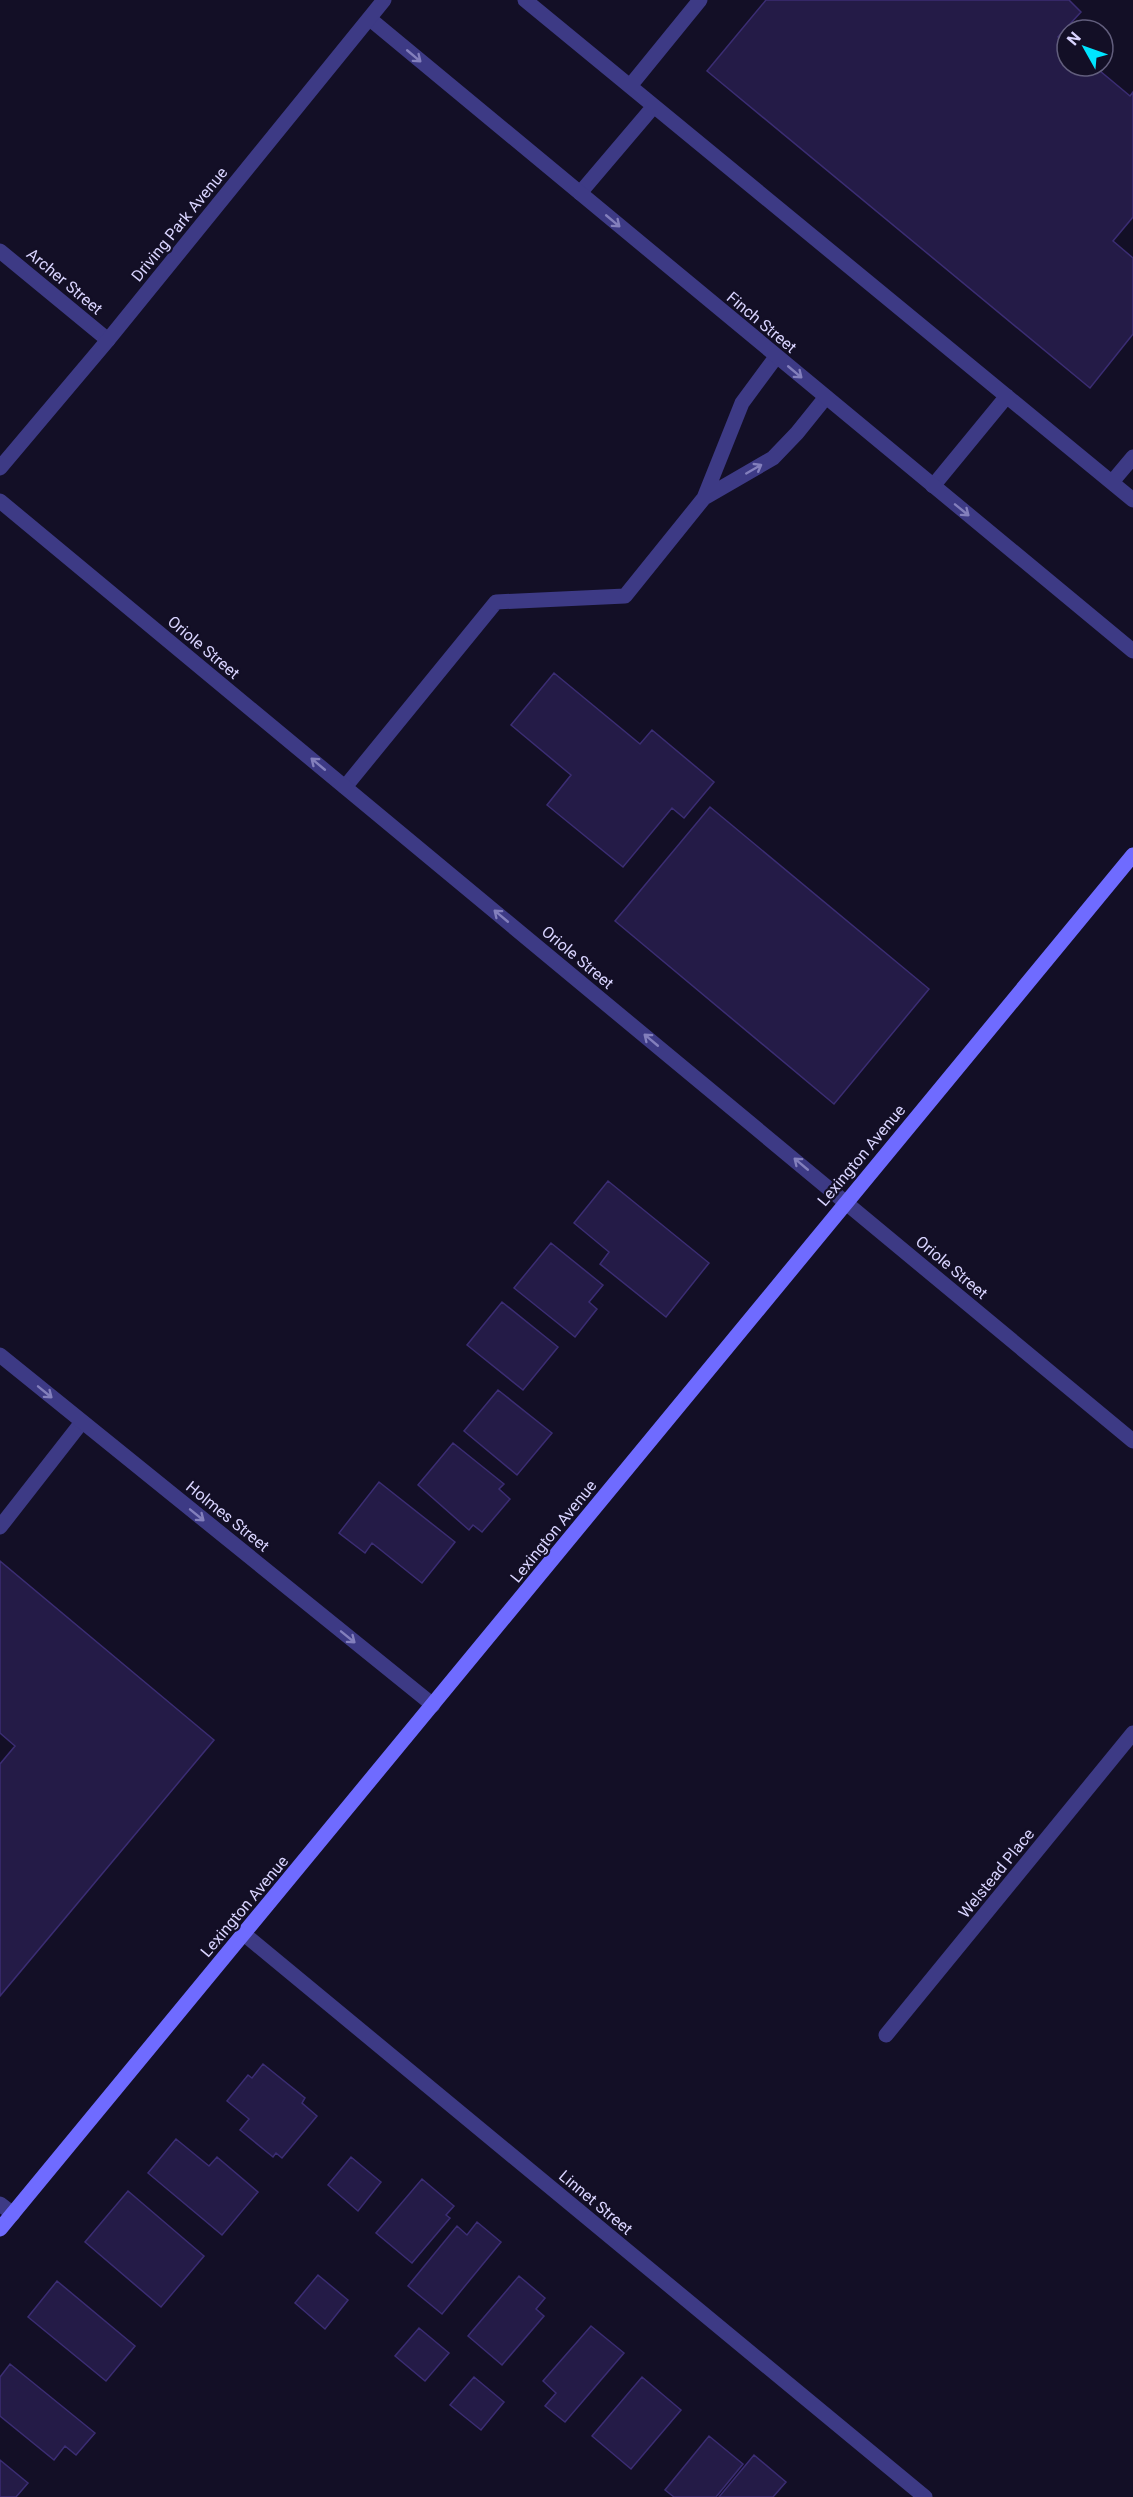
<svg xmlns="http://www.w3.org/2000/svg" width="1133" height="2497" viewBox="0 0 1133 2497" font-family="Roboto,sans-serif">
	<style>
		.building { fill: #241b47; stroke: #3b2d73; stroke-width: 1.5 }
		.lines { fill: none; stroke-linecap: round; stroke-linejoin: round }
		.service { stroke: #3d3a85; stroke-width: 15 }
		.minor { stroke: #3d3a85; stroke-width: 15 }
		.tertiary { stroke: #3d3a85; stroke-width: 15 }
		.secondary { stroke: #6f6bff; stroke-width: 15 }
		.oneway { stroke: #837fbc }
		.labels { text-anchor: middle; stroke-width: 4.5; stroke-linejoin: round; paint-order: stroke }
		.street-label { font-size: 16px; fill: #d9d4ff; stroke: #130f26 }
	</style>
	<rect width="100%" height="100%" fill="#130f26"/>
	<!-- building -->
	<path class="building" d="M766,0H1069L1081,12L1058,37L1067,44V66H1094L1130,96L1133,92V217L1113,241L1133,258V334L1090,388L707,71Z
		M766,0H1069L1081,12L1058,37L1067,44V66H1094L1130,96L1133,92V217L1113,241L1133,258V334L1090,388L707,71Z
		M554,673L640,744L652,730L714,782L684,818L672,808L623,867L547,805L571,775L511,725Z
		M710,807L929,989L834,1104L615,921Z
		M608,1181L709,1263L666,1317L600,1264L609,1252L574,1223Z
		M551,1243L603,1285L589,1302L597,1309L575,1337L514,1288Z
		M502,1302L558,1347L523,1390L467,1345Z
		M498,1390L552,1433L517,1475L464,1431Z
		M453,1443L504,1484L499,1489L510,1499L482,1532L473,1525L469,1530L418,1485Z
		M379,1482L455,1542L422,1583L372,1543L365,1553L339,1533Z
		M0,1561L214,1740L0,1996V1764L15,1746L0,1733Z
		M263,2064L305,2098L302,2103L317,2116L282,2158L276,2153L273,2157L240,2130L249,2119L227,2101L248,2075L252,2078Z
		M176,2139L209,2166L217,2157L258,2192L222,2235L148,2173Z
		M351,2157L381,2182L358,2211L328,2185Z
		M422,2179L454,2206L446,2215L450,2218L412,2263L376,2233Z
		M128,2191L204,2256L161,2307L85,2242Z
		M477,2222L501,2242L442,2314L408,2286L457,2226L467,2235Z
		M318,2275L348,2300L325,2329L295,2303Z
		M519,2276L545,2298L536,2309L544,2316L502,2365L468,2336Z
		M57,2281L135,2346L106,2381L28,2317Z
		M591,2326L624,2353L565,2422L545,2406L556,2393L543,2381Z
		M419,2328L449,2353L425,2381L395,2356Z
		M10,2364L95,2433L76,2455L65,2446L54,2460L0,2416V2377Z
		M474,2377L504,2402L481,2430L450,2405Z
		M642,2377L681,2410L631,2469L592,2436Z
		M709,2436L743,2464L716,2497H674L665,2490Z
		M754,2455L786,2482L773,2497H719Z
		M0,2460L28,2483L16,2497H0Z"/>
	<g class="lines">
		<!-- service -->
		<path class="service" d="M525,0L1133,500
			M630,86L700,0
			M580,193L654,106
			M1112,482L1133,457
			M933,486L1007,396
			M704,498L773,458L797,433L826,397
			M345,787L496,602L625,596L704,498L742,403L776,357
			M0,1527L82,1422"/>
		<!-- minor -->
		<path class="minor" d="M370,19L1133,651
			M0,251L108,340
			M0,501L1133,1441
			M0,1355L433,1705
			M244,1934L925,2497
			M886,2035L1133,1733
			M0,2204L13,2214"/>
		<!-- tertiary -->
		<path class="tertiary" d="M0,468L108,340L384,0"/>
		<!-- secondary -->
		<path class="secondary" d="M0,2229L1133,855"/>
	</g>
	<!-- one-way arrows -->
	<defs><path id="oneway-shaft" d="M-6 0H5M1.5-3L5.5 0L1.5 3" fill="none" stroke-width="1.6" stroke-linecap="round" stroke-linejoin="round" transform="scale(1.5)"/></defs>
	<g class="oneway">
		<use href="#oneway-shaft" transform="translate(414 56) rotate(40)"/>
		<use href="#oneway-shaft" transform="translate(613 221) rotate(40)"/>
		<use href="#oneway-shaft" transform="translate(795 372) rotate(40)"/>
		<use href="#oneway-shaft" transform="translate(754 469) rotate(-30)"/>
		<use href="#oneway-shaft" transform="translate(962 510) rotate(39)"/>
		<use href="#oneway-shaft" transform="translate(318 764) rotate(-140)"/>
		<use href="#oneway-shaft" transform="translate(501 916) rotate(-140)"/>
		<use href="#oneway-shaft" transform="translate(651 1040) rotate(-140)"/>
		<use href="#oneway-shaft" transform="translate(801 1164) rotate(-140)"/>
		<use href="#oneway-shaft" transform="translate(45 1392) rotate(39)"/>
		<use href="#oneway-shaft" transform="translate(197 1515) rotate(39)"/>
		<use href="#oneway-shaft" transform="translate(348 1637) rotate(39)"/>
	</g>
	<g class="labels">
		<!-- street labels -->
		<g class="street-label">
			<text transform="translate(179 224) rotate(-51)" y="6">Driving Park Avenue</text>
			<text transform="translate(65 281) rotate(40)" y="6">Archer Street</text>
			<text transform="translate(762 322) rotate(40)" y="6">Finch Street</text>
			<text transform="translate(204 647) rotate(40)" y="6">Oriole Street</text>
			<text transform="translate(578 957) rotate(40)" y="6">Oriole Street</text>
			<text transform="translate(861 1155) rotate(-50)" y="6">Lexington Avenue</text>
			<text transform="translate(952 1267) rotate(40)" y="6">Oriole Street</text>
			<text transform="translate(228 1516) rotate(39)" y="6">Holmes Street</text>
			<text transform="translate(553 1531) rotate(-51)" y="6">Lexington Avenue</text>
			<text transform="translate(996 1873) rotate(-51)" y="6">Welstead Place</text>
			<text transform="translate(244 1906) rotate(-50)" y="6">Lexington Avenue</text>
			<text transform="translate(596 2202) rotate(40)" y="6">Linnet Street</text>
		</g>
	</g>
	<!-- north arrow -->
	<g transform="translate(1085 48) rotate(310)"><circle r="28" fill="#130f26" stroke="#625e7d" stroke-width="1.5"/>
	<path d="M0-4.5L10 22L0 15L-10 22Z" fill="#00e5ff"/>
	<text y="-9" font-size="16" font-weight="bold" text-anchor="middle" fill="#d9d4ff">N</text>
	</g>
</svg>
